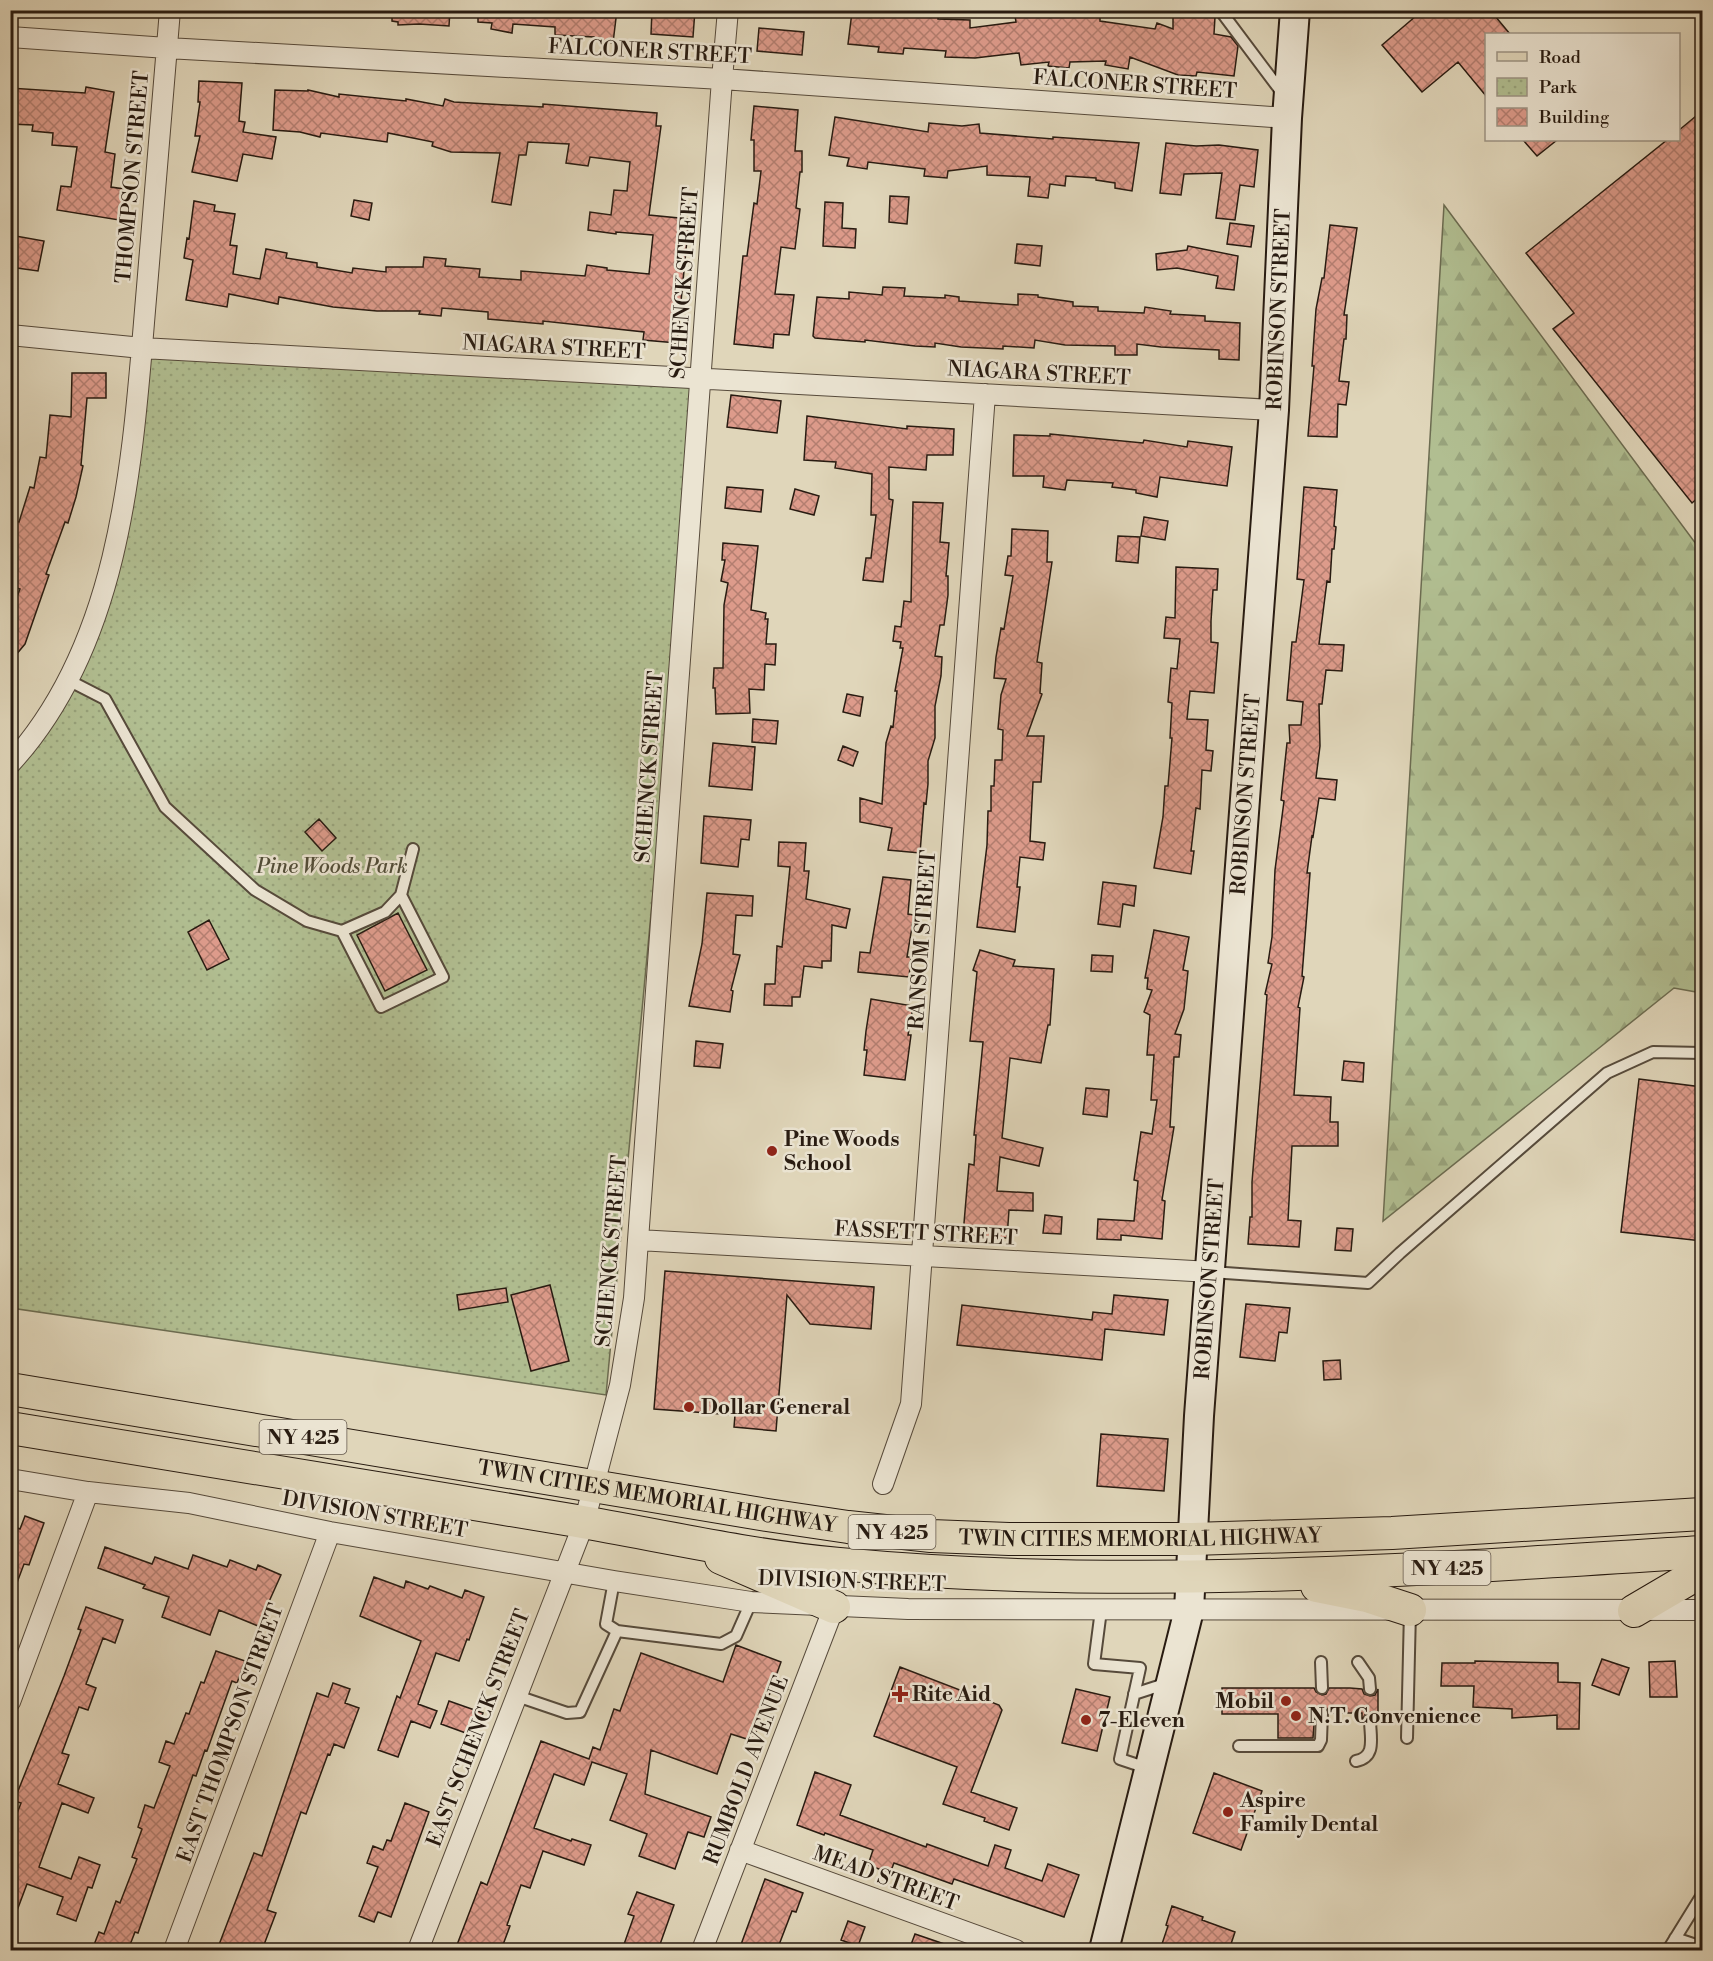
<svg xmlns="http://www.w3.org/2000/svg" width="1713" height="1961" viewBox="0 0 1713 1961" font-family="'Libre Bodoni',serif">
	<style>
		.forest { fill: url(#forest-firs); stroke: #6c6c51; stroke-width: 1.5 }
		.park { fill: url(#park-dots); stroke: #6c6c51; stroke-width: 1.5 }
		.building { fill: url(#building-cross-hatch); stroke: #281b11; stroke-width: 1.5 }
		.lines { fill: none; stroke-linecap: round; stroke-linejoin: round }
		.lane-casing { stroke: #564a3b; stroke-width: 14 }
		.street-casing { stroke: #564a3b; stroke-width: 22 }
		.secondary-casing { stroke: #281b11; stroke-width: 32 }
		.primary-casing { stroke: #281b11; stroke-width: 34 }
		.lane { stroke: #ebe4d2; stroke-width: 10 }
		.street { stroke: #ebe4d2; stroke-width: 20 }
		.secondary { stroke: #ebe4d2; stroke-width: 28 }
		.primary { stroke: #e0d6ba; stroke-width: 32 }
		.poi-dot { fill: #8f2418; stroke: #ebe4d2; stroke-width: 2 }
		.labels { text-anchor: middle; stroke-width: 5; stroke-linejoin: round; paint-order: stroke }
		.shield { fill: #ebe4d2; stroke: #62574b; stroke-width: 1.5 }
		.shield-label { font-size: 20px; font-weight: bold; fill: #281b11 }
		.street-label { font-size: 21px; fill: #281b11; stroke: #ebe4d2 }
		.park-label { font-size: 21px; font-style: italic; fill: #514c37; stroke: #ebe4d2 }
		.poi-label { font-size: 21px; font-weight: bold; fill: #281b11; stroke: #ebe4d2; text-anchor: start }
	</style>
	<defs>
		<pattern id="forest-firs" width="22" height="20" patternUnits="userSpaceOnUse" patternTransform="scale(1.5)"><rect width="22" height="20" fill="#b1be91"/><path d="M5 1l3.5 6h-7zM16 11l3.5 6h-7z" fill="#98a37c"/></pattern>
		<pattern id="park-dots" width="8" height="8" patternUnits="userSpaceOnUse" patternTransform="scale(1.5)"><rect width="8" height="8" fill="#b1be91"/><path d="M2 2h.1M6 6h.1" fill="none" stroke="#98a37c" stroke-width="1.8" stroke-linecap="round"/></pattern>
		<pattern id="building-cross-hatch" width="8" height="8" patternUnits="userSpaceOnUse" patternTransform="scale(1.5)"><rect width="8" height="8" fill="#dd9b8b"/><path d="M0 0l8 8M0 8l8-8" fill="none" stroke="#b37e70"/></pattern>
	</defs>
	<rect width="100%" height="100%" fill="#e0d6ba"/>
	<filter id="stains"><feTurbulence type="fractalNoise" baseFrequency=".00333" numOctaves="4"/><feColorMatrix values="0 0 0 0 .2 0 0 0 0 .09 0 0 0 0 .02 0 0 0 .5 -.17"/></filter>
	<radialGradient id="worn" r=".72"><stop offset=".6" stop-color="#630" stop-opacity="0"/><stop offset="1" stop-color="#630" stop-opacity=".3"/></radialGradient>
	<!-- forest -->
	<path class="forest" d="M1444,205L1702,552V993L1674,988L1383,1221Z"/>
	<!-- park -->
	<path class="park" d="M142,348L701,379L606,1395L11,1308L10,764L97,612Z"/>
	<!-- building -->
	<path class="building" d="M392,10H450L449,26L419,24L398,25V22L392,21Z
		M478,10H617L613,43L593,40L594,37L555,35V27L513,24L512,33L491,29L492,23L478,22Z
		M652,10H695L693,37L651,34Z
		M881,10H939L938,19L970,20V28L1016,22L1014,10H1074V13L1100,12V21L1155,29L1157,23L1173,29V10H1195L1194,15L1215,17L1214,34L1231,37L1238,46L1234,76L1197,72L1196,76L1178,75L1130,57L1128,69L1105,65L1106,61L1070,62L1069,68L1048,66L1049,62L1021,65L1019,53L975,58L945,57L946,51L904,48L903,54L878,52L879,47L848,44L852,12L881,15Z
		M1423,10H1490L1510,34H1486V96L1458,62L1422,92L1382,45Z
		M759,28L804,32L802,55L757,51Z
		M199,81L242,83L239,121L245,122L243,132L276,137L272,159L243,154L237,181L192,172L200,136H195L200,102H198Z
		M86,87L114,92L105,152L115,154L111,187L124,189L119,220L57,210L61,186L71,187L77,147L52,145L53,133L32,131L33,125L10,124V88L85,93Z
		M275,90L308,91V90L339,97V94L406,101V99L443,106L445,99L454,102L543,107V104L657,113L656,126H661L649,215L689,219L677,343L643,340L644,332L543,321V324L488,319V312L442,308L441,316L419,314L420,311H377L333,307L279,297L278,304L229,294L227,307L186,300L193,260L184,258L187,238L189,239L194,201L215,205L214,211L235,214L230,245L237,246L233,274L260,279L266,249L287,253L286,258L317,263V267L352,273L353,268L386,272V267H423L424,257L446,259L445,266L480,269L479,277L521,280V271L585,276L587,265L607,268V270L649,274L653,235L616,232V234L588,230L590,212L611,215L614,190L627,191L630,162L590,157L588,166L566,163L569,144L528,142L526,155H519L511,205L492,202L500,153L451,152L432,146L433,142L388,133L387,142L321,133L320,137L300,132L273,130Z
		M754,106L798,110L795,151H802V172H800L796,208L800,209L795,249L781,247L775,294L794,295L789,335L774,334L773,348L734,344L743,256H747L754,203L757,204L761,171H754V140H751Z
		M1702,111V494L1692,503L1553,329L1574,313L1526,253L1667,140H1678V131Z
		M835,117L928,132L929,123L962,126L979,124L980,133L1053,139V137L1139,143L1132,191L1115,188V183L1096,180V178L1066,176L1065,186L1050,184L1048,198L1028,196L1030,177L987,175V166L948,171L947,178L924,176L925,169L868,162L867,169L847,166L849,158L829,155Z
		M1523,140H1557L1537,156Z
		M1166,143L1196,146L1219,145L1258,150L1254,187L1240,185L1235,220L1216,218L1222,173L1184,174L1181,195L1160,193Z
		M890,196L909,197L907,224L889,222Z
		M354,200L372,203L369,220L351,216Z
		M825,202L843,203L842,228L856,229L855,248L823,246Z
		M1230,223L1254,226L1251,247L1227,244Z
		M1330,225L1357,228L1344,315H1347L1346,339H1344L1339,381L1349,382L1346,405L1338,404L1337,437L1308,436L1314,366H1312L1316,309L1322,278H1324Z
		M10,235L44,241L38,271L10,267Z
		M1017,244L1042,246L1040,266L1015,263Z
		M1188,246L1238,256L1234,290L1216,288L1218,276L1177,268L1157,270L1156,254L1187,250Z
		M883,287L905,288L904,296L945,298V295L959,297V301L1018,305V294L1038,295V297L1073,302V306L1098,307V311L1144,313L1145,307L1171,311L1170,314L1205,316V321L1240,323L1239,360L1219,359V350L1161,347L1137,344V355H1115V346L1065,345L1035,340L1034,348L1003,346V349L961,347L935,343V347L915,346L865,340V342L815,338L813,336L817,297L849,299V292L882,295Z
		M72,373H106V398H87L81,465L83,466L76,497L68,523L65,522L46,574L49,575L25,644L10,662V614L20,589L10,586V530L14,520L19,522L30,487L34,488L40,457L46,458L50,415L71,417Z
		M731,395L781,401L777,433L727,427Z
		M807,416L907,429V426L954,429L953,455H927L926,470L889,467V499L893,500L883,582L863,580L866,558H871L876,515H871L872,474L835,468L836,462L804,460Z
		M1050,434L1143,443L1144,440L1187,447L1188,441L1232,447L1227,486L1160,477L1157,497L1136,493V490L1112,487L1113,483L1067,480L1065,490L1043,487L1044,476H1013L1014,435L1050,436Z
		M727,487L763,490L761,512L725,508Z
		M1304,487L1337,490L1334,526L1336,527L1334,549H1332L1330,582L1327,581L1319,644L1344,645L1342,671L1326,670L1322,704H1319L1320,746L1316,778L1337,780L1335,800L1319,798L1313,837L1312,836L1307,873H1310L1302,976L1304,977L1298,1007L1300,1008L1294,1095L1331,1097L1330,1122H1338V1146H1292L1288,1220L1301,1221L1299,1247L1248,1244L1250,1217H1252V1182L1261,1073L1267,995L1265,994L1272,964L1268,963L1272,937L1275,870L1284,801L1281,800L1287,743H1290L1289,725H1301L1303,702L1287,700L1292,642H1296L1304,580L1297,579Z
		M795,489L819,496L814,515L790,509Z
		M913,502L943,503L940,542L949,543L946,576H948V595L944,625H940L935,656L942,657L941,676L935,706V738L928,761V784L926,804L924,803L920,853L888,850L892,828L860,822V798L882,804L886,743L891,726L893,727L897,691H895L903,648H900L901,642L893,641L895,626L901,627L904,601L911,602Z
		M1144,517L1168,521L1165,540L1141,536Z
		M1012,529L1048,531L1047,562H1052L1037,662L1042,663L1040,693L1042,694L1027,736H1044L1041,782H1033L1030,841L1045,843L1043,860L1020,857L1017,887H1020L1015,932L977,927L987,845L988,811H991V786H994L995,760H1002L1003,730L998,729L1001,695L1006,679L994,678L996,657L1001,628L1004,629L1013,576L1005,575L1008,556H1011Z
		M1118,536L1140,537L1138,563L1116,561Z
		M723,543L758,546L751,610L766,613L765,619H768L766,644H776L775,665L765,664L764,690L749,689L750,713L716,714L715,688H713L714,668H723L724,605L728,583L721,581L725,560H722Z
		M1176,567L1218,569L1217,590H1213L1211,621V642L1218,643L1214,693L1190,691L1187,719L1208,720L1206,750L1213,751L1211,771L1202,770L1200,809L1196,808L1191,851H1194L1191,874L1154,868L1163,817L1165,786H1168L1172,738H1170L1172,703L1168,702L1171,668L1177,669L1180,639L1164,638L1166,617L1175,618Z
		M847,694L863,697L860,716L843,712Z
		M753,719L778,721L776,744L752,742Z
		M713,743L755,747L752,790L709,786Z
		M843,746L858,752L853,766L838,760Z
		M704,816L751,820L749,840L741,839L738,867L701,863Z
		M319,819L336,838L322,851L305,832Z
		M779,842L806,843L804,871H809L806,899L850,909L846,928L832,925L831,961H822V968L804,966L800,997H792V1006L764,1005L765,984H775L777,946L782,947L790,867L778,866Z
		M883,877L911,880L908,914L914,915L907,957H911L909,977L858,972L860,952L870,953Z
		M1103,882L1136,886L1134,906L1123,904L1120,927L1098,924Z
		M707,893L753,896L752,916L736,915L733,954L740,955L731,990L733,991L730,1012L689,1006L702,944Z
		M398,913L427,970L385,991L357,935Z
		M209,920L229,959L207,970L188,932Z
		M1154,930L1189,937L1183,970L1188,971L1184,1009L1175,1034L1181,1035L1179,1057H1174L1170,1127H1174L1162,1200L1165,1201L1162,1239L1121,1235V1240L1097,1239L1098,1219L1134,1221L1138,1181L1134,1180L1141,1132L1152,1134L1157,1100H1151L1154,1055H1147L1150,1015L1144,1012L1152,990L1147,989L1148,978H1145Z
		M980,950L1015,960L1013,966L1054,969L1050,1025H1048L1041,1063L1010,1058L1002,1138L1043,1148L1039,1166L1000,1157L997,1191L1033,1193V1211L1009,1210L1007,1238L963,1235L969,1164L974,1165L976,1135H974L983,1042L970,1041L977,972L973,970Z
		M1092,955L1113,956L1112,972L1091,971Z
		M871,999L913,1006L908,1035H911L905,1080L864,1075L867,1050H864L866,1031Z
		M696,1041L723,1044L720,1068L694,1066Z
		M1344,1061L1364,1063L1363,1082L1342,1080Z
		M1639,1079L1702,1087V1241L1621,1232Z
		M1086,1088L1109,1090L1107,1117L1083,1114Z
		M1045,1215L1062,1217L1061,1234L1043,1233Z
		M1337,1228L1353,1229L1351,1251L1335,1250Z
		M665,1271L874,1287L871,1329L810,1324L787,1295L776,1431L734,1427L735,1415L654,1409Z
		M550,1285L569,1361L531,1371L511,1295Z
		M506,1288L508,1302L459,1310L457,1295Z
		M1114,1295L1168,1300L1164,1335L1105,1329L1102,1360L957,1345L962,1305L1092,1320L1093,1312L1112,1314Z
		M1246,1304L1290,1308L1287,1333L1279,1332L1275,1361L1240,1357Z
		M1340,1360L1341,1379L1324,1380L1323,1361Z
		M1101,1434L1168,1439L1164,1491L1097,1486Z
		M25,1516L44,1523L29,1565L24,1564L12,1596H10V1525L20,1529Z
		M105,1547L152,1564L155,1557L188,1569L193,1555L227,1567L230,1560L256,1570L258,1565L281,1575L258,1626L219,1610L210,1635L162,1617L169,1597L143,1588L145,1585L98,1568Z
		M374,1577L404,1588L406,1581L428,1589L430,1586L462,1598L465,1590L484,1597L469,1640L467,1639L459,1661L436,1653L418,1704L437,1711L430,1728L411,1721L398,1757L378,1750L397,1696L400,1698L421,1641L360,1616Z
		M86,1607L123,1620L115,1643L103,1638L86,1684L96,1688L88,1710L79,1707L62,1753L69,1755L58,1784L94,1798L88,1813L62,1803L39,1867L71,1879L79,1857L100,1865L92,1888L88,1887L76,1921L57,1914L63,1897L27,1884L12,1924L10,1923V1832L21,1803L14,1801L64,1676L81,1630L78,1629Z
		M736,1645L781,1662L753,1741L731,1734L717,1774L651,1750L645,1794L711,1817L704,1837L688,1832L675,1869L639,1856L647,1834L610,1820L627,1774L592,1762L584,1785L554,1774L534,1828L571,1841L572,1839L591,1845L584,1865L543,1851L530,1888L521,1885L507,1925L510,1926L501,1950H455L481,1882L487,1885L541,1741L589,1759L593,1747L600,1750L614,1709L620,1711L641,1653L723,1682Z
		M216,1651L245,1661L237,1683L232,1681L207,1751L205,1750L196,1776L193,1775L138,1933L135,1932L128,1950H92L99,1932L104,1934L116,1901L120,1903L137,1859L132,1857L142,1829L138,1827L145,1805L154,1808L170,1766L159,1762L166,1741L174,1744L186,1713L189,1714L201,1682L204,1683Z
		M1602,1659L1629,1668L1619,1695L1592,1685Z
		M1475,1661L1558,1663V1682L1580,1683L1579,1729H1557V1715L1512,1718V1709L1473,1707L1474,1686H1441L1442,1663H1475Z
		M1675,1661L1677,1697H1650L1649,1662Z
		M900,1667L999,1705L1002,1710L971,1792L1017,1808L1009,1830L984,1821L985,1818L943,1804L957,1767L874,1736Z
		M333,1683L350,1689L345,1703L359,1708L344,1748L334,1744L330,1755L328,1754L306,1814L301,1812L267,1910L276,1913L262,1950H217L254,1853L262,1856L317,1693L328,1697Z
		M1222,1688H1314L1316,1692L1322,1695L1326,1694L1329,1688H1350L1362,1689L1364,1694L1370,1696L1375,1695L1378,1689V1719L1373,1712L1366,1713L1362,1720V1713H1329L1326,1707L1322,1706L1316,1709L1315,1712L1313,1738H1278V1714H1222Z
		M1076,1689L1110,1697L1097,1751L1062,1743Z
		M449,1701L483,1713L474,1736L441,1724Z
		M815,1772L851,1785L840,1815L926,1847L927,1844L988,1866L995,1845L1011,1850L1005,1868L1042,1881L1048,1864L1079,1875L1064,1917L954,1879L952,1884L894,1863L890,1873L868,1865L873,1850L825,1833L824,1835L797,1825Z
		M1214,1773L1262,1791L1241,1850L1193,1833Z
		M405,1803L429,1812L391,1917L378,1912L374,1922L359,1916L378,1867L367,1863L373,1846L383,1850L387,1840L391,1841Z
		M765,1879L803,1893L796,1912L792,1911L777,1950H739Z
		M637,1892L674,1905L658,1950H622L634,1916L628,1914Z
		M1172,1906L1203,1917L1202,1920L1235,1932L1229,1950H1160L1168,1926L1166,1925Z
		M848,1921L865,1927L858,1946L841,1940Z
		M915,1934L956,1948L955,1950H909Z"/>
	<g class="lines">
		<!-- lane casing -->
		<g class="lane-casing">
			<path id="lane" d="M1220,10L1283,94
				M68,680L105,699L165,807L255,890L307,921L342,931L385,912L401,895L413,849
				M342,931L381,1007L443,977L401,895
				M1211,1272L1368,1283L1400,1253L1607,1073L1653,1052L1702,1053
				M614,1581L606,1624L617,1631L721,1644L736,1636L751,1602
				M1101,1610L1094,1664L1140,1668L1120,1759L1147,1768
				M1321,1662L1322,1688
				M1358,1662L1369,1678L1370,1689
				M1134,1694L1168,1683
				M517,1696L567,1713L580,1712L617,1631
				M1407,1738L1410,1611
				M1239,1746H1318L1321,1740L1322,1713
				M1356,1761C1377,1757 1370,1737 1370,1719
				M1675,1938L1702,1947
				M1668,1950L1702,1895"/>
		</g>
		<!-- street casing -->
		<g class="street-casing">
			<path id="street" d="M10,37L167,48L722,79L1287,118
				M10,335L142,348L1274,410
				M10,764C126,638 133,448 147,287C154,195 162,103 170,10
				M638,1240L1211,1272
				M10,1479L88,1492L189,1503L330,1532L614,1581L751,1602L908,1609L1702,1610
				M883,1484L911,1404L985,394
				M10,1702L88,1492
				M740,1850L1016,1950
				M174,1950L330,1532
				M418,1950L584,1523L620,1385L634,1298L638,1240L722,79L728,10
				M702,1950L834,1607"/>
		</g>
		<!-- secondary casing -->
		<g class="secondary-casing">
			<g id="secondary">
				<path id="s1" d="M1104,1950L1189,1610L1199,1416L1274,410L1287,118L1295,10"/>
			</g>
		</g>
		<!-- primary casing -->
		<g class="primary-casing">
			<g id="primary">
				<path id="s2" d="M10,1389L767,1515L848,1527L931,1536L1009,1539H1192L1392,1533L1702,1514"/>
				<path d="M10,1428C199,1458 388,1490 577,1521C664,1536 751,1556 839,1564C1126,1591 1415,1570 1702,1552"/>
				<path d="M721,1558L834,1607"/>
				<path d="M1317,1586L1367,1596L1410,1610"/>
				<path d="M1634,1611L1702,1571"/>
			</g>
		</g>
		<!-- lane -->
		<use href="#lane" class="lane"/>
		<!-- street -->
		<use href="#street" class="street"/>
		<!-- secondary -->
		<use href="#secondary" class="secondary"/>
		<!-- primary -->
		<use href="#primary" class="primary"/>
	</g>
	<!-- markers -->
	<g class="poi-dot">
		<circle cx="772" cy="1151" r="6"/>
		<circle cx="689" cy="1407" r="6"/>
		<path d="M897 1685h6v6h6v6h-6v6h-6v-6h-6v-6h6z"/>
		<circle cx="1286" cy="1701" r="6"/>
		<circle cx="1296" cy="1716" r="6"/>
		<circle cx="1086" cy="1720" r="6"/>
		<circle cx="1228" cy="1812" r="6"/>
	</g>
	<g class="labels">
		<!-- shield labels -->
		<g class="shield">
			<rect x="259.5" y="1420" width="87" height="34" rx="4.5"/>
			<rect x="848.5" y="1515" width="87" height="34" rx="4.5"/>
			<rect x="1403.5" y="1551" width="87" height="34" rx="4.5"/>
		</g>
		<g class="shield-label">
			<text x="303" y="1444">NY 425</text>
			<text x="892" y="1539">NY 425</text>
			<text x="1447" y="1575">NY 425</text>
		</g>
		<!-- street labels -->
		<g class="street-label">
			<text transform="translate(650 51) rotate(3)" y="7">FALCONER STREET</text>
			<text transform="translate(1135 84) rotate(4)" y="7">FALCONER STREET</text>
			<text transform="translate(132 177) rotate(-85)" y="7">THOMPSON STREET</text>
			<text transform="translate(684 283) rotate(-86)" y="7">SCHENCK STREET</text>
			<text dy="7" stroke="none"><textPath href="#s1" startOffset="1654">ROBINSON STREET</textPath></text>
			<text transform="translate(554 347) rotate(3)" y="7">NIAGARA STREET</text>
			<text transform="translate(1039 373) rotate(3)" y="7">NIAGARA STREET</text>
			<text transform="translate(649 767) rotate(-86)" y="7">SCHENCK STREET</text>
			<text dy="7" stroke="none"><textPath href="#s1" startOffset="1168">ROBINSON STREET</textPath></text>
			<text transform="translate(922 940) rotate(-86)" y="7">RANSOM STREET</text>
			<text transform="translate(926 1233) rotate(3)" y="7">FASSETT STREET</text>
			<text transform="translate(611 1251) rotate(-85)" y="7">SCHENCK STREET</text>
			<text dy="7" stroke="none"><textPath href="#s1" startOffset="682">ROBINSON STREET</textPath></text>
			<text dy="7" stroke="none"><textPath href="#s2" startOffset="656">TWIN CITIES MEMORIAL HIGHWAY</textPath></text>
			<text transform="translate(375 1514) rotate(10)" y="7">DIVISION STREET</text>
			<text dy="7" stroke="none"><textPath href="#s2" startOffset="1142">TWIN CITIES MEMORIAL HIGHWAY</textPath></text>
			<text transform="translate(852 1581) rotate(2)" y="7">DIVISION STREET</text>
			<text transform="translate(478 1728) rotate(-69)" y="7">EAST SCHENCK STREET</text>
			<text transform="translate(230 1733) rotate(-70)" y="7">EAST THOMPSON STREET</text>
			<text transform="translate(746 1770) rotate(-69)" y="7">RUMBOLD AVENUE</text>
			<text transform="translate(886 1878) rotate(20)" y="7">MEAD STREET</text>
		</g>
		<!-- park labels -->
		<g class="park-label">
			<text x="332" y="873">Pine Woods Park</text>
		</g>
		<!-- poi labels -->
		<g class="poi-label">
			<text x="784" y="1146">Pine Woods<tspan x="784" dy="24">School</tspan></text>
			<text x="701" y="1414">Dollar General</text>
			<text x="912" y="1701">Rite Aid</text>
			<text x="1274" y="1708" text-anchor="end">Mobil</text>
			<text x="1308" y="1723">N.T. Convenience</text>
			<text x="1098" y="1727">7-Eleven</text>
			<text x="1240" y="1807">Aspire<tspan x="1240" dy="24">Family Dental</tspan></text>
		</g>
	</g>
	<!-- margin -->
	<rect width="1713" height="1961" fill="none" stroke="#e0d6ba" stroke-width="36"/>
	<rect x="12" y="12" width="1689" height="1937" fill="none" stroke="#281b11" stroke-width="3"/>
	<rect x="18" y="18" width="1677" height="1925" fill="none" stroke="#281b11" stroke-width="1.5"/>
	<!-- legend -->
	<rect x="1485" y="33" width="195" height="108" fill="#ebe4d2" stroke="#9d9485" stroke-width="1.5"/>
	<rect x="1497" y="52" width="30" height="9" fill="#e0d6ba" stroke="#9d9485" stroke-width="1.5"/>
	<text x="1539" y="63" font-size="18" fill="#281b11">Road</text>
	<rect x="1497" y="78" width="30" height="18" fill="url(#park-dots)" stroke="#9d9485" stroke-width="1.5"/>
	<text x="1539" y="93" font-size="18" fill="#281b11">Park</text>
	<rect x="1497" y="108" width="30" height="18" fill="url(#building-cross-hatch)" stroke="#9d9485" stroke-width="1.5"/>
	<text x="1539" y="123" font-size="18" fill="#281b11">Building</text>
	<rect width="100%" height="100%" filter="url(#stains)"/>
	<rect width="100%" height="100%" fill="url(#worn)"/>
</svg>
